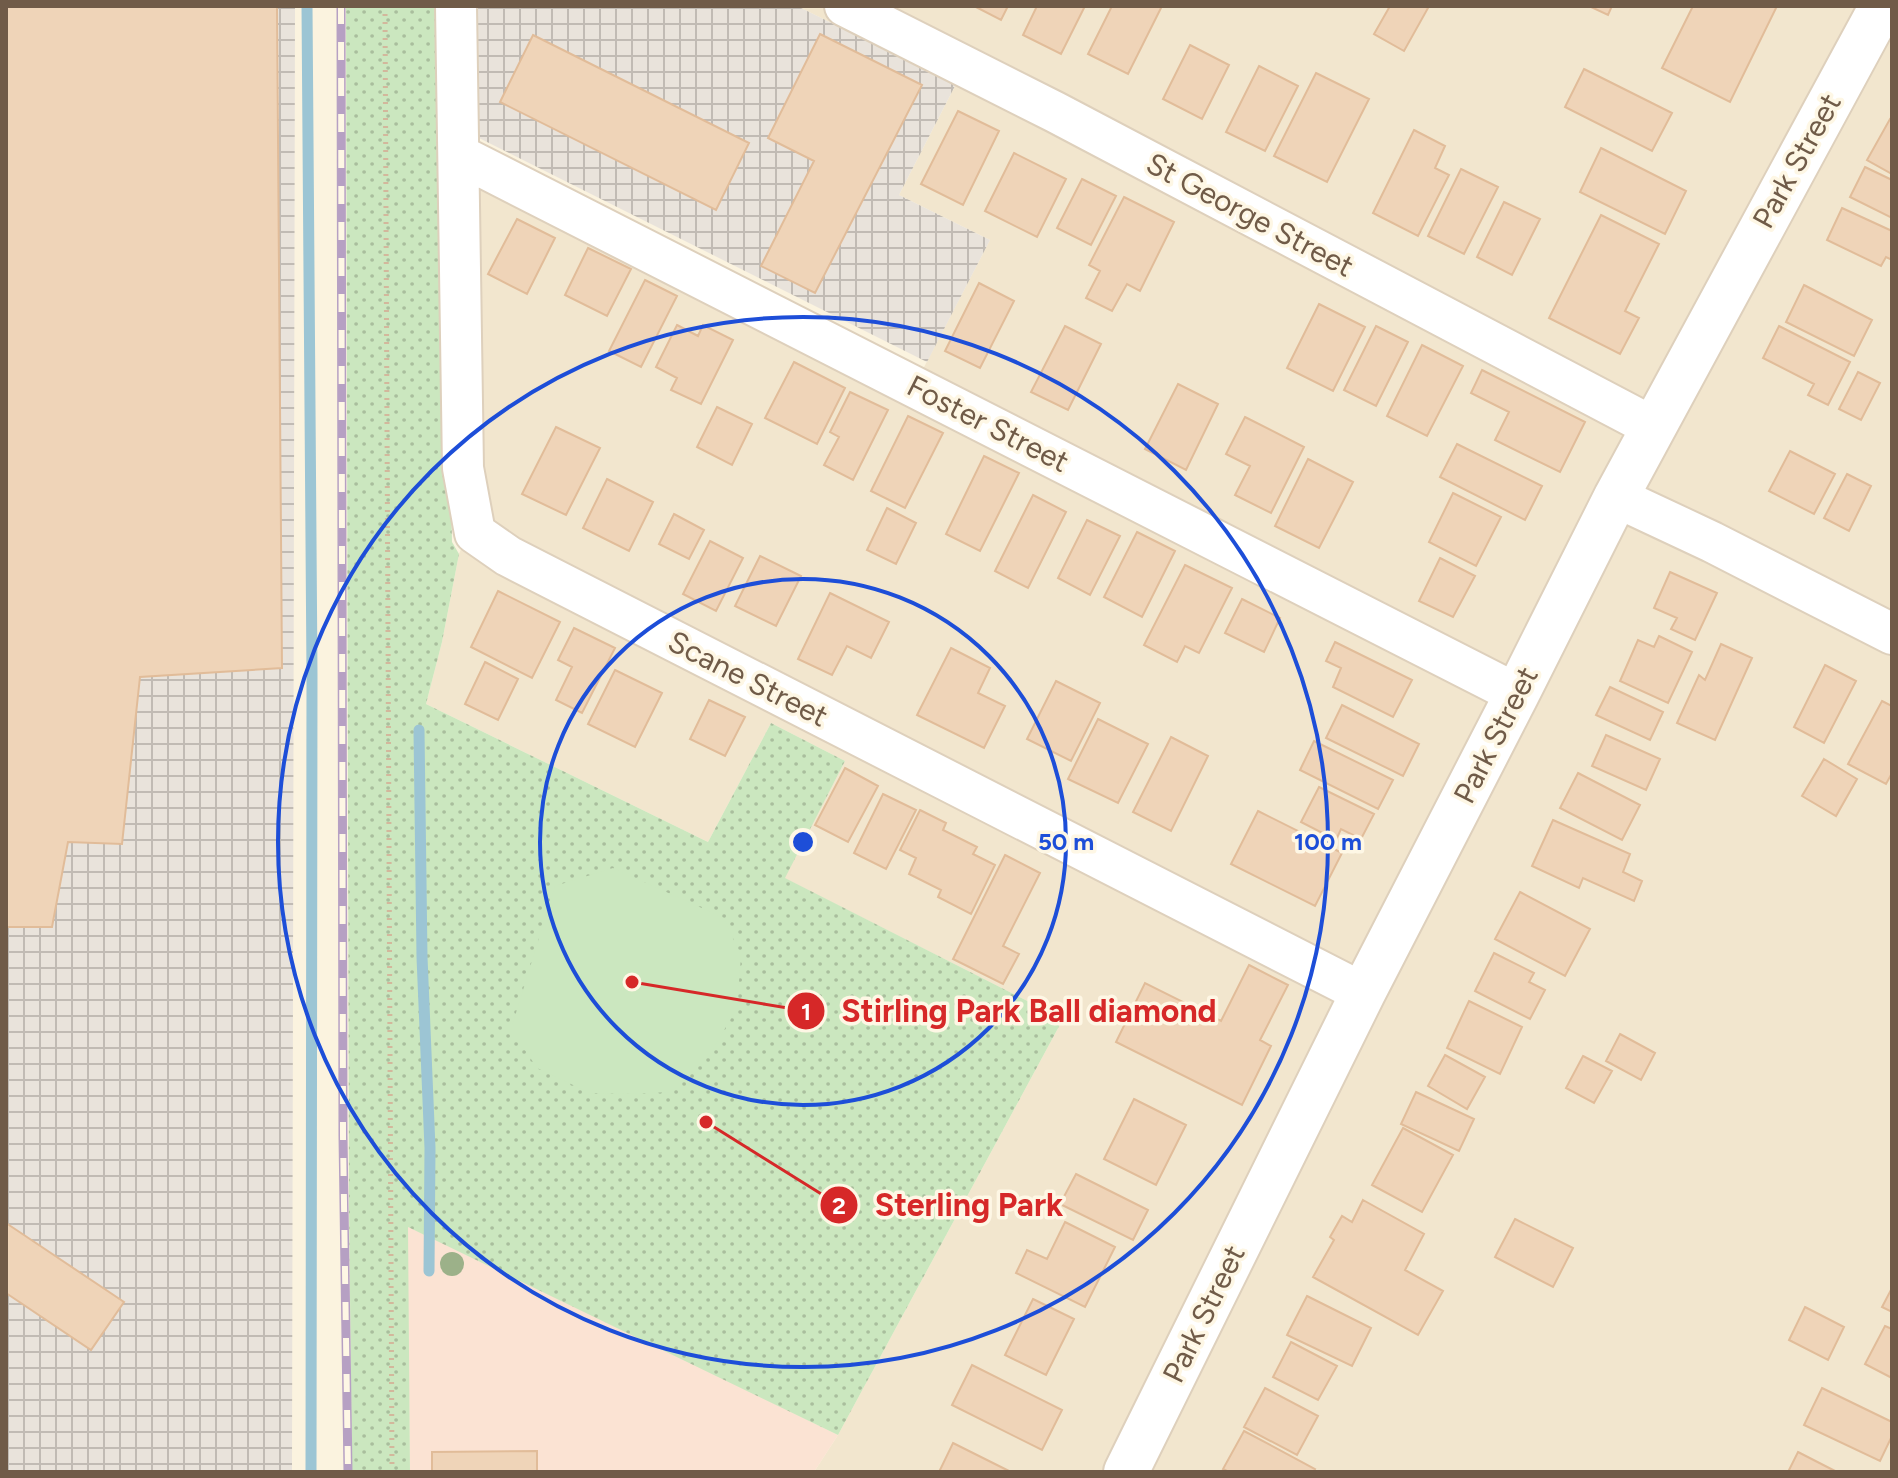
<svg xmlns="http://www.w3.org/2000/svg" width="1898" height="1478" viewBox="0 0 1898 1478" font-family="Figtree,sans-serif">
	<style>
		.residential { fill: #f2e6ce }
		.commercial { fill: #fbe3d3 }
		.industrial { fill: url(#industrial-grid) }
		.green { fill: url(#green-dots) }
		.pitch { fill: #cbe7bf }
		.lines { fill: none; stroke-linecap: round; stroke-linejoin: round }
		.stream { stroke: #9cc5d4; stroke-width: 11 }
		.building { fill: #efd4b8; stroke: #e1bc99; stroke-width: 2 }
		.minor-casing { stroke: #ded0bc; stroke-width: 44 }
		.tertiary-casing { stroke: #ded0bc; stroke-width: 48 }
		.path { stroke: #d3b79c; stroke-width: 5; stroke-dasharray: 2 6; stroke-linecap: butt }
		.minor { stroke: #fff; stroke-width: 40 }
		.tertiary { stroke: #fff; stroke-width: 44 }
		.rail-casing { stroke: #b6a0c3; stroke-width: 9 }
		.rail { stroke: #fef7e5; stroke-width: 6; stroke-dasharray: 18; stroke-linecap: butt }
		.tree { fill: #9cb189 }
		.ring { fill: none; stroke: #1d4ed8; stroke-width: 4 }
		.labels { text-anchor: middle; stroke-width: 7; stroke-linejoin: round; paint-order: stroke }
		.street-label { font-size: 30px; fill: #705b48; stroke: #fef7e5 }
		.centre { fill: #1d4ed8; stroke: #fef7e5; stroke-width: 4 }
		.ring-label { font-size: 24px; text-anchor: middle; font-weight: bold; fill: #1d4ed8; stroke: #fef7e5; stroke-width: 7; stroke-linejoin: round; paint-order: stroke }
		.leader { fill: none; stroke: #d62828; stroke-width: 3 }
		.callout-dot { fill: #d62828; stroke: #fef7e5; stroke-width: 3 }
		.mark-label { font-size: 24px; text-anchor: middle; font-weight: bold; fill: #fff }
		.callout-label { font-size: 32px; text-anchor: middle; font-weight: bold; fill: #d62828; stroke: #fef7e5; stroke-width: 7; stroke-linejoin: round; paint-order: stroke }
	</style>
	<defs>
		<pattern id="industrial-grid" width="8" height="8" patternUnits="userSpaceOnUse" patternTransform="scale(2)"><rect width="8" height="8" fill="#e9e3db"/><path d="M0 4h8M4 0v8" fill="none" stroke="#c1bbb4"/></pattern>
		<pattern id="green-dots" width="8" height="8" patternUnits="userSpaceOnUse" patternTransform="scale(2)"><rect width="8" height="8" fill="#cbe7bf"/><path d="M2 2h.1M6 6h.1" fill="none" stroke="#a9be9d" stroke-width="1.8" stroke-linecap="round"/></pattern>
	</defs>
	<rect width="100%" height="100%" fill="#fbf3df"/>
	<!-- residential -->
	<path class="residential" d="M797,6H1892V1472H814L838,1435L1063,1019L784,878L845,761L771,723L708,842L426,704L442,642L459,554L478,509L473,176L906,402L990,240L899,195L956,84Z"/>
	<!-- commercial -->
	<path class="commercial" d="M407,1226L720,1377L838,1435L814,1472H410Z"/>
	<!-- industrial -->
	<path class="industrial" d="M6,6H295L292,1472H6Z
		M472,6H797L956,84L899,195L990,240L927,362L475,136Z"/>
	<!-- green -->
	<path class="green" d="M346,6H444V139L452,542L459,554L442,642L426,704L708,842L771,723L845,761L785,878L1063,1019L838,1435L408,1227L410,1472H352L349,1209Z"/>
	<!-- pitch -->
	<path class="pitch" d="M613,868L724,918L741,956L737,1008L709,1056L669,1092L632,1094L590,1093L537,1068L511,1029L555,886Z"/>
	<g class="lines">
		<!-- stream -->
		<path class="stream" d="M307,6L312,674L311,1472
			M419,730L422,957L430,1148L429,1271"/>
	</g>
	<!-- building -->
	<path class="building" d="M6,6H277L282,668L140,677L122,844L68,842L52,927H6Z
		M974,6H1008L1001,20Z
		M1037,6H1085L1061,54L1023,35Z
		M1112,6H1162L1128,74L1088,54Z
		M1390,6H1424L1428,8L1404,51L1374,34Z
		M1589,6H1612L1608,15Z
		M1693,6H1777L1730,102L1662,68Z
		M820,34L922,85L815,293L761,266L814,161L768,138Z
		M533,35L749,143L716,210L500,102Z
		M1190,45L1229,65L1202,119L1163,99Z
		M1259,66L1298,86L1265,151L1226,132Z
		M1584,69L1672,113L1652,151L1565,107Z
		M1316,73L1369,99L1327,182L1274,156Z
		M958,111L999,131L963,205L921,184Z
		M1890,119L1892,120V174L1867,160Z
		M1414,130L1445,146L1435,168L1449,175L1418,236L1373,213Z
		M1601,148L1686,191L1665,234L1580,192Z
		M1014,153L1066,179L1037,237L985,211Z
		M1865,167L1892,180V218L1850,197Z
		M1461,169L1498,187L1464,254L1428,236Z
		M1082,179L1116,196L1091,245L1057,228Z
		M1124,197L1174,222L1140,291L1127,284L1112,311L1086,298L1100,271L1089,265Z
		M1504,202L1540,219L1512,275L1477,257Z
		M1842,208L1892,231V260L1886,257L1881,266L1827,240Z
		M1601,215L1659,244L1625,311L1639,318L1620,354L1549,318Z
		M517,219L555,238L527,294L488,274Z
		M588,248L631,269L607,316L565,295Z
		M645,280L677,296L641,367L609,351Z
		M979,283L1014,301L980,368L945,351Z
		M1804,285L1872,320L1854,356L1786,322Z
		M1319,304L1365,327L1333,391L1287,368Z
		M677,325L698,336L703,325L733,340L701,404L671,390L677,378L656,367Z
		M1065,326L1101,344L1068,410L1031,392Z
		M1376,326L1408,342L1376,406L1344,390Z
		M1779,326L1850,362L1828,405L1808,395L1814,384L1763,358Z
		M1422,345L1463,366L1427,436L1387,416Z
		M794,362L845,388L817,444L765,418Z
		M1482,370L1585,422L1560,472L1495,440L1509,412L1471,393Z
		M1858,372L1880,383L1861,420L1839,409Z
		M1178,384L1218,404L1186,470L1145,449Z
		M850,392L888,410L853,480L824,465L839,437L830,432Z
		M717,407L752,424L732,465L697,447Z
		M908,416L943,433L905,508L871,491Z
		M1245,417L1304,447L1271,513L1235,495L1250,466L1226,454Z
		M556,427L600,448L566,515L522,494Z
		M1457,444L1542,486L1525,520L1440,477Z
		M1790,451L1835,474L1814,514L1769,491Z
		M984,456L1019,473L980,551L946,534Z
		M1308,459L1353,482L1319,548L1275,526Z
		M1847,474L1871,486L1849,531L1824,518Z
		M607,479L653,502L629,551L583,528Z
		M1453,493L1501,517L1476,566L1429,542Z
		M1033,495L1066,512L1028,588L995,571Z
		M887,508L916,523L896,564L867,550Z
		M674,514L704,530L689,559L659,544Z
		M1087,520L1120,536L1090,595L1058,578Z
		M1137,532L1175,551L1142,617L1104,597Z
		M710,541L743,558L716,611L683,594Z
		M760,556L801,576L776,626L735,606Z
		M1440,558L1475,576L1453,617L1419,601Z
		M1185,565L1232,588L1199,653L1185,646L1177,662L1144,645Z
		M1670,572L1717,593L1695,640L1671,629L1677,618L1654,608Z
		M498,591L560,622L532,678L471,647Z
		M830,593L889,622L871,658L847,646L832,675L798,659Z
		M1242,599L1280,618L1264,652L1225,633Z
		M574,628L615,648L582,713L556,700L572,667L558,660Z
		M1659,636L1692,652L1668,703L1620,681L1638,640L1654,647Z
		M1335,642L1412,680L1393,717L1333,687L1341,668L1326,661Z
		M1721,644L1752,658L1715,740L1677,723L1699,675L1705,680Z
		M951,648L990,668L978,693L1005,706L984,748L917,715Z
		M485,662L518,679L498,720L465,704Z
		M1825,665L1856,681L1824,743L1794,727Z
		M615,670L662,693L635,747L588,724Z
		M1056,681L1100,703L1071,761L1027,739Z
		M1610,687L1663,712L1650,740L1596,715Z
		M709,700L745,717L725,756L690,739Z
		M1882,701L1892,706V773L1886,784L1848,764Z
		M1342,705L1419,744L1403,776L1326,738Z
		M1098,719L1148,744L1118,803L1068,779Z
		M1606,735L1660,759L1646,790L1592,766Z
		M1171,737L1208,756L1171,831L1133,812Z
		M1314,741L1393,780L1378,809L1300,770Z
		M1824,759L1857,779L1836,816L1802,796Z
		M845,768L878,786L848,842L815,825Z
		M1578,773L1640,805L1622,840L1560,808Z
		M1319,787L1374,814L1361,839L1341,829L1336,840L1301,822Z
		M883,794L916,810L886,869L854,853Z
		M920,810L946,823L943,830L977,847L973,854L995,865L971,914L938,897L941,890L909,874L916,858L900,850Z
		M1258,811L1342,853L1315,906L1231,864Z
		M1553,820L1630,854L1623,872L1642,881L1634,901L1583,878L1579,888L1532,866Z
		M1005,855L1040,873L1003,946L1019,954L1003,984L953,959Z
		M1520,892L1590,929L1565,976L1495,939Z
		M1494,953L1534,973L1529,982L1545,990L1530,1019L1475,991Z
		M1249,965L1288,985L1260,1040L1271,1046L1242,1105L1116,1042L1145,983L1221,1021Z
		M1469,1001L1522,1027L1500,1074L1447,1048Z
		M1620,1034L1655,1053L1641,1080L1606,1061Z
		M1445,1055L1485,1077L1467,1109L1428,1086Z
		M1583,1056L1612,1071L1594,1103L1566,1088Z
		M1416,1092L1474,1119L1459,1151L1401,1124Z
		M1134,1099L1186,1125L1156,1185L1104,1159Z
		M1403,1128L1453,1155L1422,1212L1372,1185Z
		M1076,1174L1148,1210L1133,1240L1060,1204Z
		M1363,1200L1424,1234L1405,1270L1443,1291L1418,1335L1313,1277L1334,1240L1330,1237L1342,1216L1352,1222Z
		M1515,1219L1573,1248L1553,1287L1495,1257Z
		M1065,1222L1115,1247L1085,1307L1016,1273L1027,1250L1047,1259Z
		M6,1223L124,1302L91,1350L6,1293Z
		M1892,1288V1312L1882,1307Z
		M1307,1296L1371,1328L1352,1366L1287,1335Z
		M1033,1299L1074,1319L1046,1375L1005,1355Z
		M1805,1307L1844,1327L1828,1360L1789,1340Z
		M1885,1326L1892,1329V1378L1865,1364Z
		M1291,1342L1337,1366L1318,1400L1273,1377Z
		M972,1365L1062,1410L1042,1450L952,1405Z
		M1265,1388L1318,1416L1297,1455L1244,1427Z
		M1822,1388L1892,1422V1436L1880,1461L1804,1425Z
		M1244,1431L1315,1469L1313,1472H1229L1223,1469Z
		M953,1443L1011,1472H939Z
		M537,1451V1472H432V1452Z
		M1798,1452L1837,1472H1788Z"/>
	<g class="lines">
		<!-- minor casing -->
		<g class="minor-casing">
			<path id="minor" d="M456,6L463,468L475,533L508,556L1363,993
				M845,6L1055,112L1653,427
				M459,155L1517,694
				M1616,497L1712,542L1892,634"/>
		</g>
		<!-- tertiary casing -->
		<g class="tertiary-casing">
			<path id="tertiary" d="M1126,1472L1363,993L1517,694L1616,497L1882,6"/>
		</g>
		<!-- path -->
		<path class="path" d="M385,6L392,1472"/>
		<!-- minor -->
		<use href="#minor" class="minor"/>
		<!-- tertiary -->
		<use href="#tertiary" class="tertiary"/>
		<!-- rail casing -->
		<g class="rail-casing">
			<path id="rail" d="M341,6L343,1136L348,1472"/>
		</g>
		<!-- rail -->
		<use href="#rail" class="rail"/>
	</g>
	<!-- trees -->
	<circle class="tree" cx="452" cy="1264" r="12"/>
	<!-- distance rings -->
	<g class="ring">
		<circle cx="803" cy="842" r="263"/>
		<circle cx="803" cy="842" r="525"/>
	</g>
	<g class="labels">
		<!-- street labels -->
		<g class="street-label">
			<text transform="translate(1797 161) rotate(-61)" y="10">Park Street</text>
			<text transform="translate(1250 215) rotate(28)" y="10">St George Street</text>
			<text transform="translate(988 424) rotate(27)" y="10">Foster Street</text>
			<text transform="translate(748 679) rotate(27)" y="10">Scane Street</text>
			<text transform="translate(1496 735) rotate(-63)" y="10">Park Street</text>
			<text transform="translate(1204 1314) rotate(-64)" y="10">Park Street</text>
		</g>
	</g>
	<circle cx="803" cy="842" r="12" class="centre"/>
	<g class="ring-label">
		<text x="1066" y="850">50 m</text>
		<text x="1328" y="850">100 m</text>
	</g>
	<!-- callouts -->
	<path class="leader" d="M632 982L806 1011M706 1122L839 1205"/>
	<g class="callout-dot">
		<circle cx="632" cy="982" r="8"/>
		<circle cx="706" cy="1122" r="8"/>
		<circle cx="806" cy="1011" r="20"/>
		<circle cx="839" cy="1205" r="20"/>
	</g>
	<g class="mark-label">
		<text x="806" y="1020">1</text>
		<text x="839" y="1214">2</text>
	</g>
	<g class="callout-label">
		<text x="1029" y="1022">Stirling Park Ball diamond</text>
		<text x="969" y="1216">Sterling Park</text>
	</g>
	<!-- border -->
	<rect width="1898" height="1478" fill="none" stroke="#705b48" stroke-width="16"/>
</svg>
